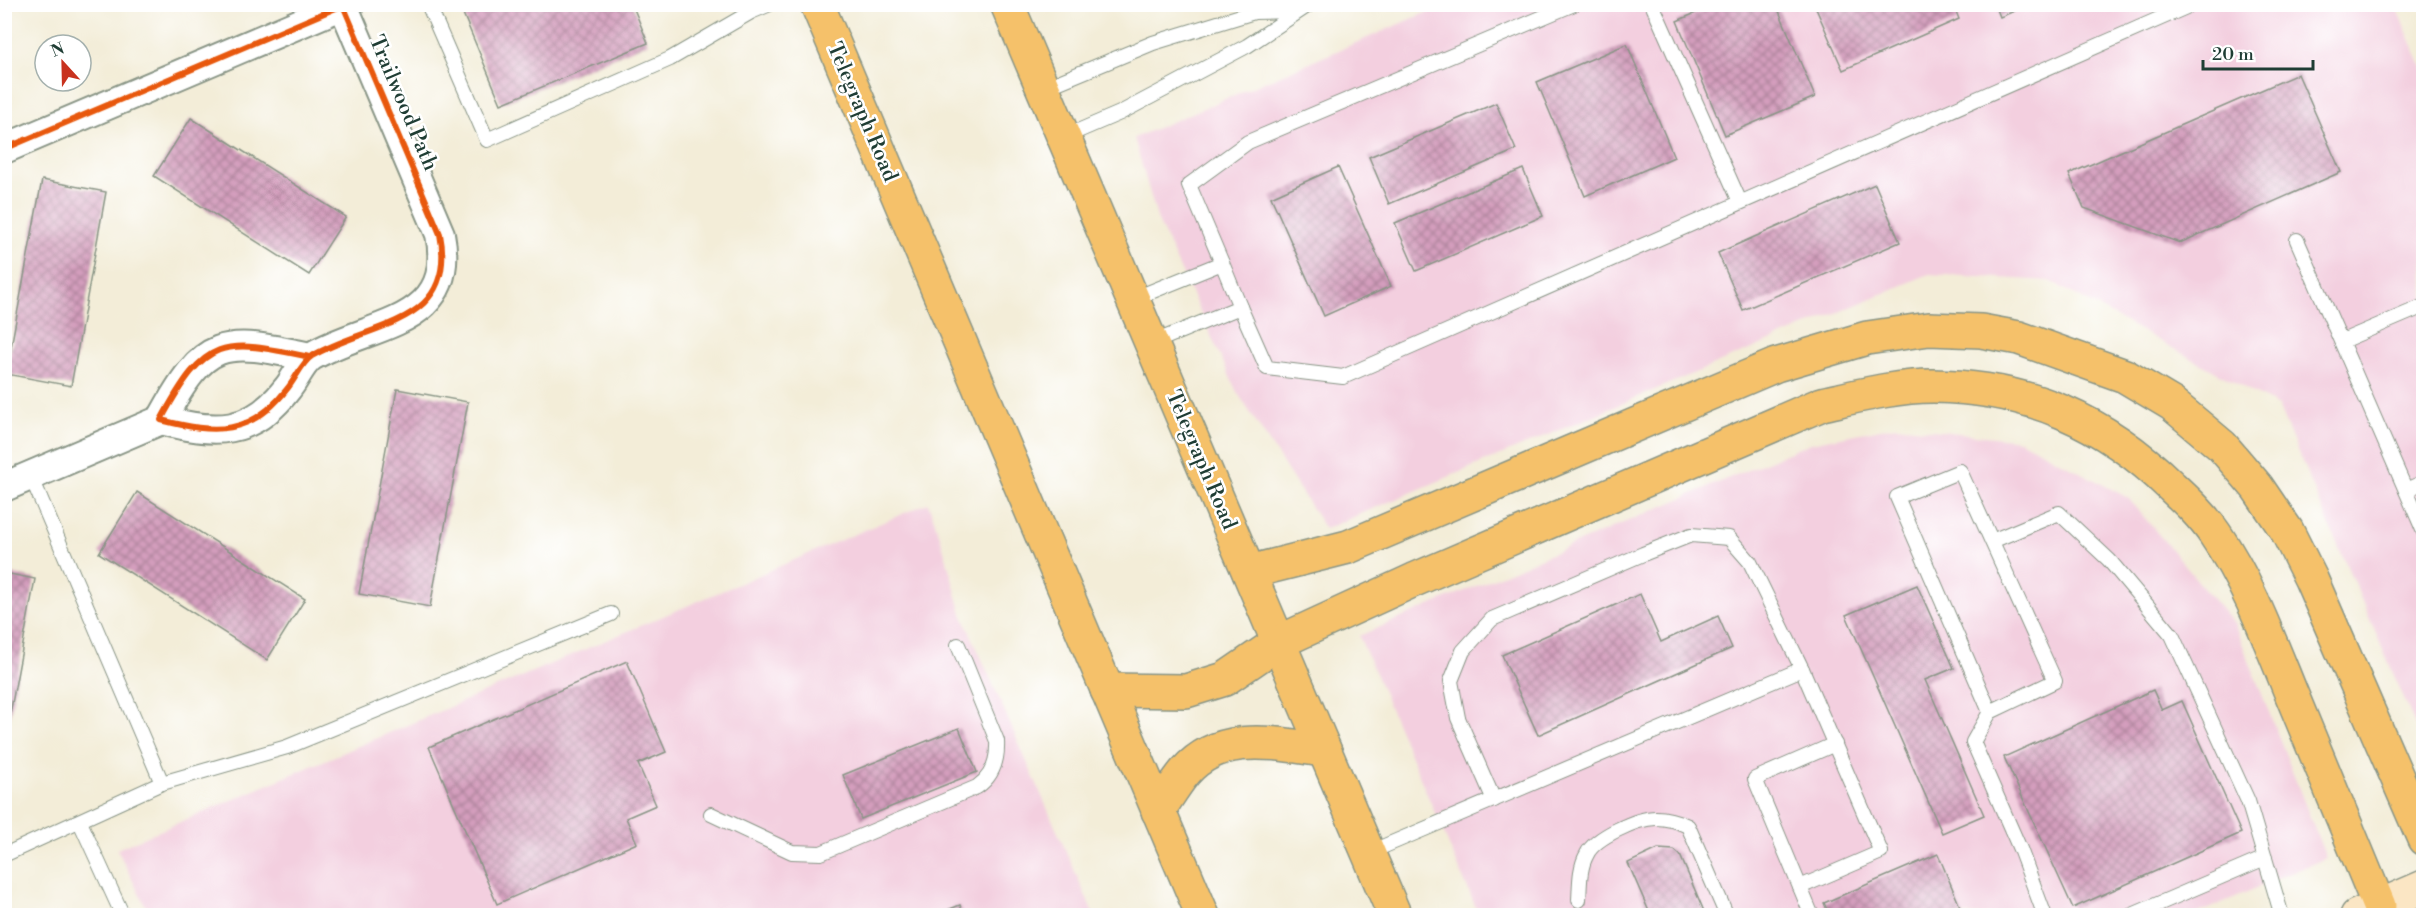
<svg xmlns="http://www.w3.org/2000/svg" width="2428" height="920" font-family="'Libre Bodoni',serif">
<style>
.built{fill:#f3cfdf}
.building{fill:url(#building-cross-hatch)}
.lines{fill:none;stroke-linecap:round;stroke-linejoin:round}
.service-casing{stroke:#899586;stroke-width:16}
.minor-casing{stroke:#899586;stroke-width:32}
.secondary-casing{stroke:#899586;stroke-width:36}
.trunk-casing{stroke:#899586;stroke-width:36}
.service{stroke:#fff;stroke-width:14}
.minor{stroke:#fff;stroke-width:28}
.secondary{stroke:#fbe6c4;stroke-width:33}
.trunk{stroke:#f5c16b;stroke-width:33}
.cycleway-casing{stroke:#fff;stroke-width:10}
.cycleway{stroke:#e8590c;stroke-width:6}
.labels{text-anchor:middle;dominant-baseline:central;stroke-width:5;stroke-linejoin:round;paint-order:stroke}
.street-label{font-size:21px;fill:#1f3d34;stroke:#fff}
</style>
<defs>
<pattern id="building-cross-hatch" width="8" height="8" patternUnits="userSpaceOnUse" patternTransform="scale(1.5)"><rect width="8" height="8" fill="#d49ebd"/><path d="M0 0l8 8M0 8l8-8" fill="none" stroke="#ab829a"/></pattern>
</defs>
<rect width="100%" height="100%" fill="#fff"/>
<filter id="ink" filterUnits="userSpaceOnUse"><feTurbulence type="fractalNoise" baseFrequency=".0167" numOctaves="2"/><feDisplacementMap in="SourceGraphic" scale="12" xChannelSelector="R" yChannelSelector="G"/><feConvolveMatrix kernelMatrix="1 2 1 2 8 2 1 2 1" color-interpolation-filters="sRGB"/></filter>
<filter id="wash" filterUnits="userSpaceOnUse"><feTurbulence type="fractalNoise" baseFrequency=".008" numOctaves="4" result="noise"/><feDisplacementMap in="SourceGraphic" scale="24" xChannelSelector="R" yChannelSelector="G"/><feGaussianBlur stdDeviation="1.35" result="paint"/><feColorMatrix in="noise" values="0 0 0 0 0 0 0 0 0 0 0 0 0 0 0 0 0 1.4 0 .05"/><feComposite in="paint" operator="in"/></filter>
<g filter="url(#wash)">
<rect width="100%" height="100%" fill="#f3edd8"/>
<g class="built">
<path d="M 1444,5 L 2395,5 L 2424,71 L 2423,743 L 2278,406 L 2050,281 L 1929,274 L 1325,529 L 1237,392 L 1158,221 L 1134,138 Z"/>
<path d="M 1896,426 L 2020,440 L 2128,498 L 2235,625 L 2326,858 L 2194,915 L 1479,915 L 1359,636 L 1811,443 Z"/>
<path d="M 928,503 L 940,536 L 962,614 L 1094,915 L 150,915 L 117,849 Z"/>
</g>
<g id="blocks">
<g class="building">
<path d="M 459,4 L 632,4 L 648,43 L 501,104 Z"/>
<path d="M 1717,4 L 1776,4 L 1815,97 L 1725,135 L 1677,21 Z"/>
<path d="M 1814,4 L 1953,4 L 1959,19 L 1843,70 Z"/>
<path d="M 1995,4 L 2029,4 L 2029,5 L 2000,17 Z"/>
<path d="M 1627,44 L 1674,157 L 1585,196 L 1537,82 Z"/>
<path d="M 2298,74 L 2341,172 L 2180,243 L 2084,208 L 2069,174 Z"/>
<path d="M 1496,103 L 1516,150 L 1389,204 L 1369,157 Z"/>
<path d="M 191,118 L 346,217 L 309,275 L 154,176 Z"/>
<path d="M 1338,167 L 1391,286 L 1324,316 L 1271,197 Z"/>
<path d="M 1523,169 L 1543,216 L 1416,271 L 1395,223 Z"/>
<path d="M 42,180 L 106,192 L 71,386 L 6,374 Z"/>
<path d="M 1875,184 L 1900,242 L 1743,310 L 1718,253 Z"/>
<path d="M 397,389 L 468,402 L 430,607 L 359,594 Z"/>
<path d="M 137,492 L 305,599 L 267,660 L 99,553 Z"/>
<path d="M 5,573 L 35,579 L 6,736 L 5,736 Z"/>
<path d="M 1917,585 L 1954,668 L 1925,680 L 1984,815 L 1942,833 L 1846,615 Z"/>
<path d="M 1640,594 L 1661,642 L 1718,616 L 1732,648 L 1538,735 L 1502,655 Z"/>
<path d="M 627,661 L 666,752 L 638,764 L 656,805 L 626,818 L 637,843 L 497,904 L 429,747 Z"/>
<path d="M 2153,690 L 2162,710 L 2182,701 L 2241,833 L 2073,908 L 2004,757 Z"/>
<path d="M 959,728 L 977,772 L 861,819 L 843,775 Z"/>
<path d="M 1658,849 L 1674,850 L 1680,855 L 1706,916 L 1651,916 L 1628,863 Z"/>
<path d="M 1938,854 L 1964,916 L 1830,916 L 1824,903 Z"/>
<path d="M 960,905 L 964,915 L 935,915 Z"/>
</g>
</g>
</g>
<g filter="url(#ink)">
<use href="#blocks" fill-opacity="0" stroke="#899586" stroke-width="1.5"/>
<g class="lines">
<g class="service-casing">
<g id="service">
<path d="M 428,4 L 487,140 L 670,59 L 751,12 L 770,4"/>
<path d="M 1652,4 L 1740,202"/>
<path d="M 1042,89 L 1153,43 L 1254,12 L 1296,11"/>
<path d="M 1064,137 L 1120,113 L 1247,46 L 1310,4"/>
<path d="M 2297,240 L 2424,532"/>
<path d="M 1222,263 L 1240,307"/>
<path d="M 1133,299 L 1222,263 L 1189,185 L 1248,142 L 1574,4"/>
<path d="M 2342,341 L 2424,306"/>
<path d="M 1152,343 L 1240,307 L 1267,368 L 1343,377 L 2193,4"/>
<path d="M 31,476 L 162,783"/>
<path d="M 2406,490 L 2424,482"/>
<path d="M 1992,541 L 2059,513 L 2109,560 L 2172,635 L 2248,801 L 2282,916"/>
<path d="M 1990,712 L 1897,497 L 1960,471 L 2055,681 L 1990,712 L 1973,742 L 2020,849 L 2045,916"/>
<path d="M 1494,800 L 1458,718 L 1451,681 L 1463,651 L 1492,619 L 1643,554 L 1691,535 L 1729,538 L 1750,562 L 1802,669 L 1881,852 L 1800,887"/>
<path d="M 711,814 L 792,852 L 821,853 L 977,787 C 993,776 998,760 997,741 L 958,645"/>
<path d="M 80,822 L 123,916"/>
<path d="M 1368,853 L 1802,669"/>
<path d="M 4,855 L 162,783 L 287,747 L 611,614"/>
<path d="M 1579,900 C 1580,885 1579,868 1587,854 C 1595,837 1638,818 1656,818 C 1668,818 1677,821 1688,826 L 1727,916"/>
<path d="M 1812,916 L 1755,779 L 1835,744"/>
<path d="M 2130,916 L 2265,858"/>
</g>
</g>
<g class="minor-casing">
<g id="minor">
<path d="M 4,149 L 343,5 L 440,234 C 458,326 370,322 312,356 C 302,362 295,380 287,389 C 251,436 215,434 161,420 C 206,337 221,338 310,357"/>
<path d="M 4,487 L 161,420"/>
</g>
</g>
<g class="secondary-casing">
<path id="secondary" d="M 2357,916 L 2424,887"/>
</g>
<g class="trunk-casing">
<g id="trunk">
<path d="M 817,4 L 1203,916"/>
<path d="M 1007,4 L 1395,916"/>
<path d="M 1249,572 L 1348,547 L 1776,365 L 1867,338 L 1929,329 L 1981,331 L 2019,338 L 2125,376 L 2172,404 L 2222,446 L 2257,487 L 2287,531 L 2311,579 L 2424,839"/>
<path d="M 1107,690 L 1186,691 L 1225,679 L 1279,642 L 1414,580 L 1822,404 C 1858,396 1896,386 1933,386 C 2028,387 2105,421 2172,487 C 2187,501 2203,516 2215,534 C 2248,582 2269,639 2291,693 C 2320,764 2349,835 2379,906"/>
<path d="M 1158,811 C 1167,798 1175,784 1185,772 C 1221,730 1276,744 1324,750"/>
</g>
</g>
<use href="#service" class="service"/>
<use href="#minor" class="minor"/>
<use href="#secondary" class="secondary"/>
<use href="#trunk" class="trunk"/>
<g class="cycleway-casing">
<path id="cycleway" d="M 4,149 L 343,5 L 440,234 C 458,326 370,322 312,356 C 302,362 295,380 287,389 C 251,436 215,434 161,420 C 206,337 221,338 310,357"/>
</g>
<use href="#cycleway" class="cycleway"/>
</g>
</g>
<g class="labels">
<g class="street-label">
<text transform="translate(403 103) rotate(67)">Trailwood Path</text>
<text transform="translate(862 112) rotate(67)">Telegraph Road</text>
<text transform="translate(1201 460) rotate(67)">Telegraph Road</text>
</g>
</g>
<rect width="2428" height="920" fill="none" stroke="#fff" stroke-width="24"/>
<g transform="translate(63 63) rotate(338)"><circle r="28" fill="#ffffff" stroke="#a5b1ae" stroke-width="1.5"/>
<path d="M0-4.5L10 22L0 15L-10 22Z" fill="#c8321e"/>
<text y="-9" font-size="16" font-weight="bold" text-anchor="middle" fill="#1f3d34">N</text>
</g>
<path d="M2203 60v9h110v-9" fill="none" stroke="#1f3d34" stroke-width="3"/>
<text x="2212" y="60" font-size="18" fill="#1f3d34" stroke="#ffffff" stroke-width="4.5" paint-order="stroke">20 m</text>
</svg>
